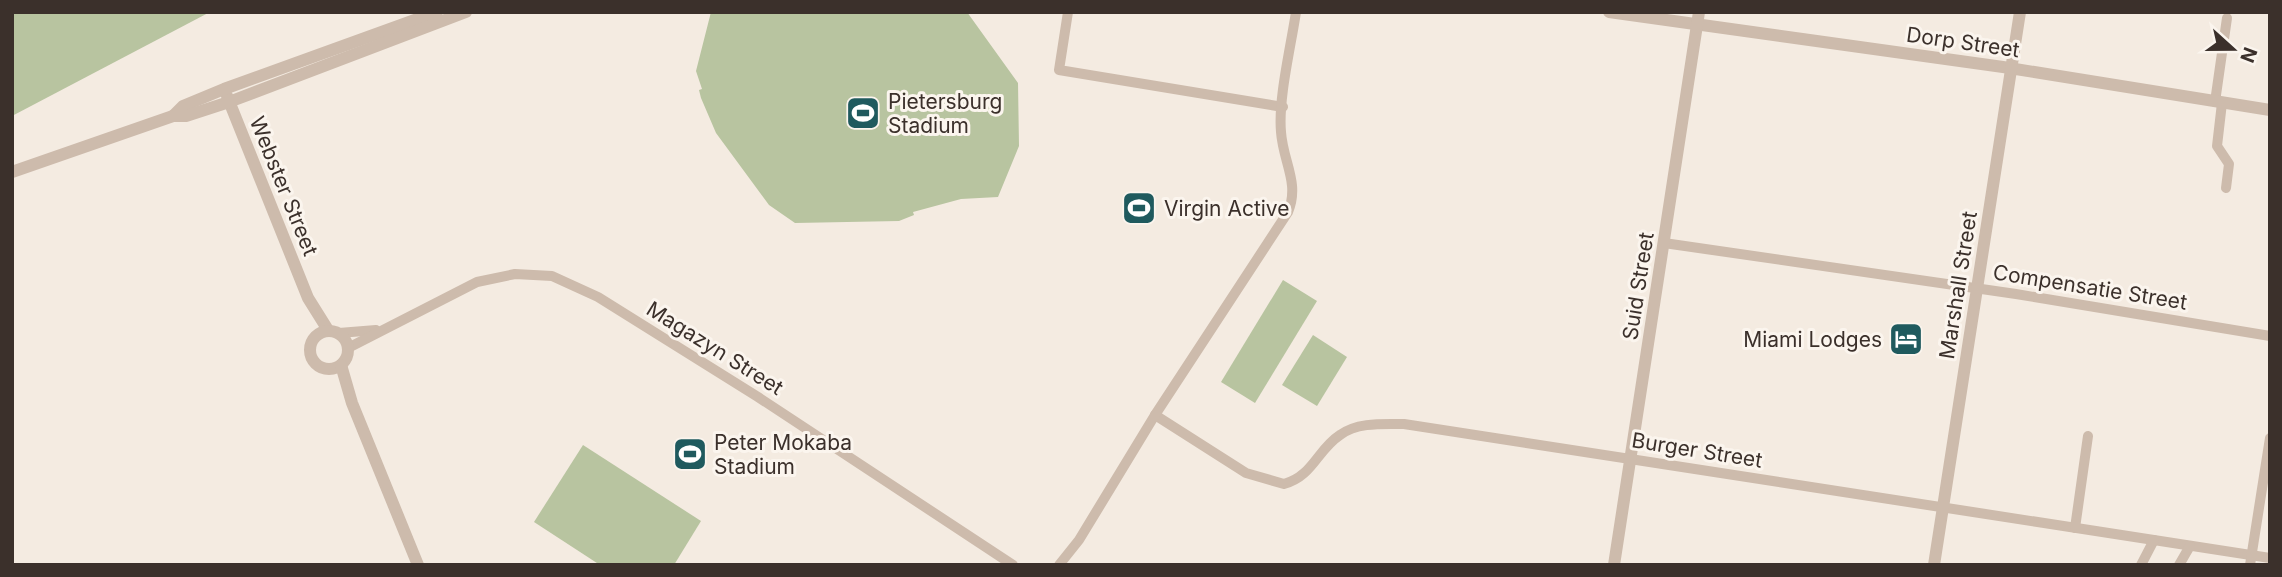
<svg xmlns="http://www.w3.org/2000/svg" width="2282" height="577" font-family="Inter,sans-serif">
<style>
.green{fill:#b8c4a0}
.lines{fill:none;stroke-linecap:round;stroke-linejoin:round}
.minor{stroke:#cdbbac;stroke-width:10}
.tertiary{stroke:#cdbbac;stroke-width:12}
.labels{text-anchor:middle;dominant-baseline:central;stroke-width:6;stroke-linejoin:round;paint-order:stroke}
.street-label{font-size:21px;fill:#3b302b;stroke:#fbf5ee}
.poi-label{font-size:21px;fill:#3b302b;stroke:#fbf5ee;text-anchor:start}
</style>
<rect width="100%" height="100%" fill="#f4ebe1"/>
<g class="green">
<path d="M 12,12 L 210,12 L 12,116 Z"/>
<path d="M 711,12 L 967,12 L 1018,83 L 1019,146 L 998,197 L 961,199 L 913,212 L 914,215 L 899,221 L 795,223 L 769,205 L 716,133 L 701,98 L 699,90 L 702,89 L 696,71 Z"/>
<path d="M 1283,280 L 1317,301 L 1255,403 L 1221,382 Z"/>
<path d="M 1313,335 L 1347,357 L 1317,406 L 1282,385 Z"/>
<path d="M 583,445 L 701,521 L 674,565 L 600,565 L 534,522 Z"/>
</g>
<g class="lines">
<g class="minor">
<path d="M 1068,12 L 1059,70 L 1283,107"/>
<path d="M 2215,102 L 2227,18"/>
<path d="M 2222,103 L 2217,146 L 2229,164 L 2226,188"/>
<path d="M 1664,243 L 2016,294 L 2270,336"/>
<path d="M 339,333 L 376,330"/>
<path d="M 348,348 L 477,282 L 515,274 L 552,276 L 598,297 L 758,397 L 1013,565"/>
<path d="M 1155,415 L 1246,473 L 1284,484 C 1313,476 1317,450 1340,435 C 1357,422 1383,424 1404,424 L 2270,558"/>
<path d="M 2075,528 L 2088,436"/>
<path d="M 1059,565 L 1079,540 L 1155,415 L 1288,212 C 1300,183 1283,162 1281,132 C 1278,99 1291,46 1296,12"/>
<path d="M 2141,565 L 2154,540"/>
<path d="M 2179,565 L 2190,546"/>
<path d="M 2250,565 L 2270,438"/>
</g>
<g class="tertiary">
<path d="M 1609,12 L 2003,67 L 2270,110"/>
<path d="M 227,96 L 308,298 L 328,330"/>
<path d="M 173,116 L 183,106 L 224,89 L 437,12"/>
<path d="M 12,172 L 173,116 L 186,116 L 229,102 L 466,12"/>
<circle cx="329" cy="350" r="19"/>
<path d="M 341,365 L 352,403 L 418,565"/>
<path d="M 1614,565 L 1699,12"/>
<path d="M 1934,565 L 2020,12"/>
</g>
</g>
<defs>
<g id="stadium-square" transform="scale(1.75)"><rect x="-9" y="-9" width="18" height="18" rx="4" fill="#1f5a5e" stroke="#fbf5ee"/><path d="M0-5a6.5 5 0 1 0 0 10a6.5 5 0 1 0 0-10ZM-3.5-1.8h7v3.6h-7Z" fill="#fff"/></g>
<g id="hotel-square" transform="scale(1.75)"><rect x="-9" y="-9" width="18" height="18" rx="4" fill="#1f5a5e" stroke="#fbf5ee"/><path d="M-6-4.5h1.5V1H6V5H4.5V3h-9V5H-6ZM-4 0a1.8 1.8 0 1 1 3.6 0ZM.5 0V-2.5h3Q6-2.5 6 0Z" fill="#fff"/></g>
</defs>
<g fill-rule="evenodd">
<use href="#stadium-square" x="863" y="113"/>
<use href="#stadium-square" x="1139" y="208"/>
<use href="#hotel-square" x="1906" y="339"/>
<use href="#stadium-square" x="690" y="454"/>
</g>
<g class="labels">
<g class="street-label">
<text transform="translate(1963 42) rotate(8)">Dorp Street</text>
<text transform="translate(284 186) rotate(68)">Webster Street</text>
<text transform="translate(1958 285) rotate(-81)">Marshall Street</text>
<text transform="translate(1638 286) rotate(-81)">Suid Street</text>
<text transform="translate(2090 287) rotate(9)">Compensatie Street</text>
<text transform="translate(715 348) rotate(32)">Magazyn Street</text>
<text transform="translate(1697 450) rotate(9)">Burger Street</text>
</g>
<g class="poi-label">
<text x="888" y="101">Pietersburg<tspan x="888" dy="24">Stadium</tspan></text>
<text x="1164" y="208">Virgin Active</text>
<text x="1882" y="339" text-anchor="end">Miami Lodges</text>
<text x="714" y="442">Peter Mokaba<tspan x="714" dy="24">Stadium</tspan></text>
</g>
</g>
<rect width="2282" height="577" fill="none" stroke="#3b302b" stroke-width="28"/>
<g transform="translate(2233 49) rotate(111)" stroke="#fbf5ee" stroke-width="5" paint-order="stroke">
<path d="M0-5L12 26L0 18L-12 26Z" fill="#3b302b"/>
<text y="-10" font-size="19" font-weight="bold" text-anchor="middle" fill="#3b302b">N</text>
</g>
</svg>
